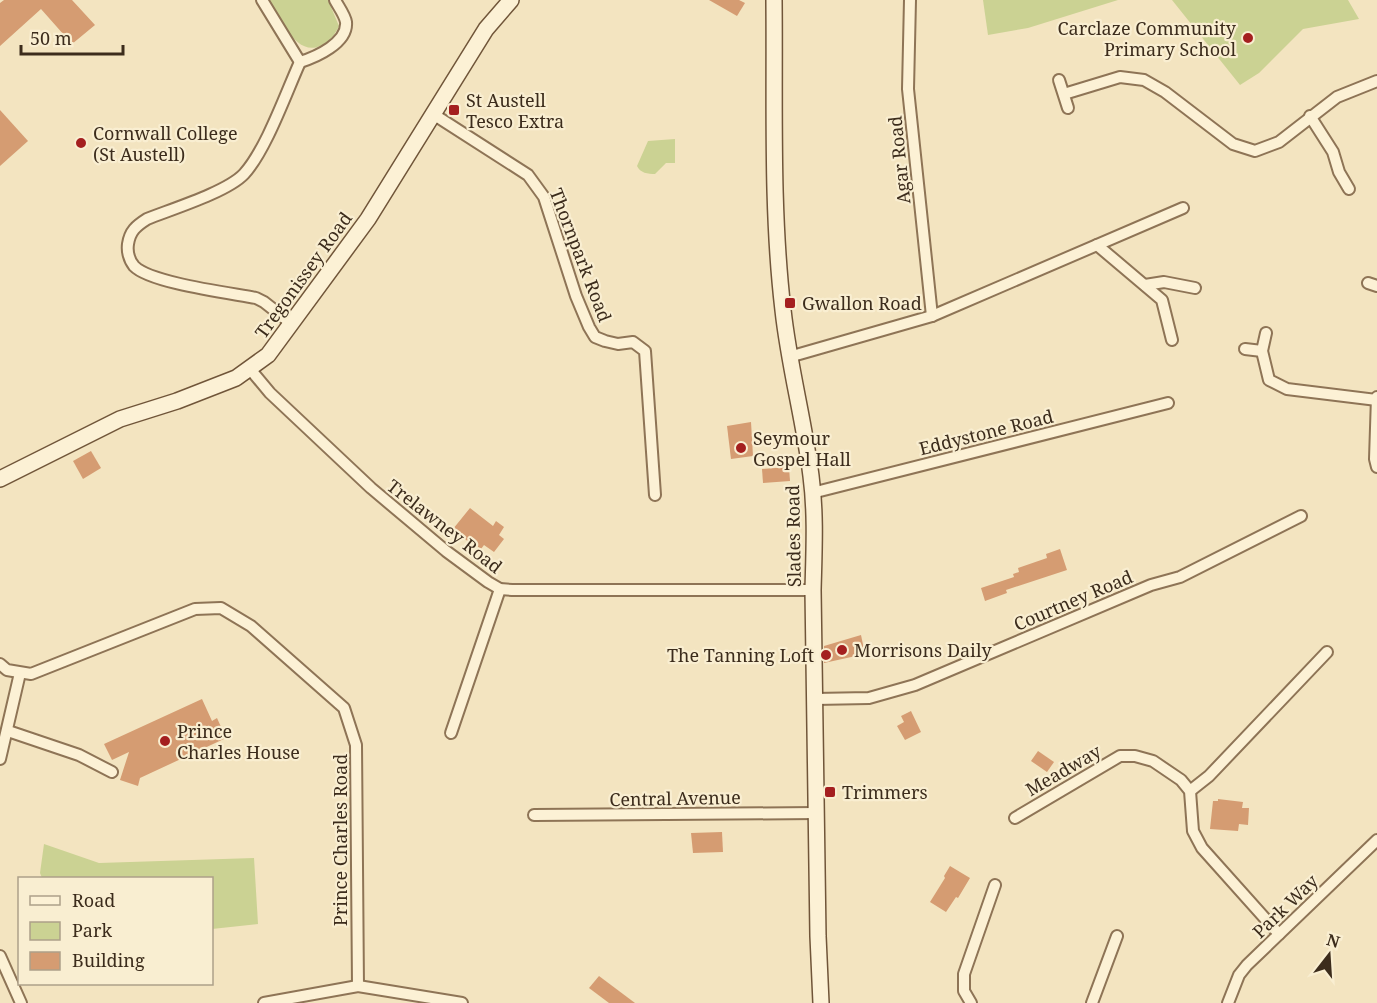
<svg xmlns="http://www.w3.org/2000/svg" width="1377" height="1003" font-family="'Noto Serif',serif">
<style>
.green{fill:#cbd293}
.building{fill:#d59c72}
.lines{fill:none;stroke-linecap:round;stroke-linejoin:round}
.street-casing{stroke:#8e7456;stroke-width:14}
.secondary-casing{stroke:#705539;stroke-width:18}
.street{stroke:#fcf1d5;stroke-width:10}
.secondary{stroke:#fcf1d5;stroke-width:15}
.poi-dot{fill:#a41f1f;stroke:#f9eed1;stroke-width:2}
.labels{text-anchor:middle;dominant-baseline:central;stroke-width:4.5;stroke-linejoin:round;paint-order:stroke}
.poi-label{font-size:18px;fill:#3c2c1c;stroke:#f9eed1;text-anchor:start}
.street-label{font-size:18px;fill:#3c2c1c;stroke:#f9eed1}
</style>
<rect width="100%" height="100%" fill="#f3e4c0"/>
<g class="green">
<path d="M 268,0 L 328,0 L 339,26 C 335,35 329,42 320,46 C 296,57 278,16 268,0 Z"/>
<path d="M 983,0 L 1118,0 L 1028,28 L 988,35 Z"/>
<path d="M 1172,0 L 1348,0 L 1359,19 L 1303,29 L 1259,73 L 1240,85 Z"/>
<path d="M 675,139 L 675,163 L 666,163 L 655,174 C 648,174 640,173 637,166 L 648,141 Z"/>
<path d="M 44,844 L 99,863 L 254,858 L 258,924 L 212,929 L 212,878 L 42,878 L 40,873 Z"/>
</g>
<g class="building">
<path d="M 4,0 L 72,0 L 95,25 L 72,44 L 41,9 L 0,46 L 0,3 Z"/>
<path d="M 709,0 L 739,0 L 745,3 L 737,16 Z"/>
<path d="M 0,110 L 28,141 L 0,166 Z"/>
<path d="M 751,422 L 753,456 L 731,459 L 727,426 Z"/>
<path d="M 91,451 L 101,468 L 83,479 L 73,461 Z"/>
<path d="M 789,467 L 790,481 L 763,483 L 762,469 Z"/>
<path d="M 470,508 L 493,526 L 496,521 L 504,527 L 499,535 L 504,539 L 494,552 L 484,545 L 481,549 L 472,543 L 471,544 L 453,529 Z"/>
<path d="M 1060,549 L 1067,570 L 1006,590 L 1007,593 L 985,601 L 981,588 L 1014,577 L 1013,574 L 1019,572 L 1018,568 L 1047,558 L 1046,554 Z"/>
<path d="M 861,635 L 865,654 L 824,663 L 824,646 Z"/>
<path d="M 202,699 L 212,721 L 217,718 L 226,738 L 140,778 L 138,786 L 120,780 L 129,752 L 112,760 L 104,744 Z"/>
<path d="M 911,711 L 921,732 L 905,740 L 897,726 L 904,722 L 901,716 Z"/>
<path d="M 1038,751 L 1054,762 L 1047,772 L 1031,761 Z"/>
<path d="M 1218,799 L 1243,802 L 1242,808 L 1249,808 L 1248,825 L 1239,824 L 1238,831 L 1210,829 L 1213,801 L 1218,801 Z"/>
<path d="M 722,832 L 723,852 L 693,853 L 691,833 Z"/>
<path d="M 950,866 L 970,878 L 958,898 L 956,897 L 946,912 L 930,902 L 945,878 L 944,876 Z"/>
<path d="M 599,976 L 635,1003 L 609,1003 L 589,988 Z"/>
</g>
<g class="lines">
<g class="street-casing">
<g id="street">
<path d="M 262,0 L 300,62"/>
<path d="M 910,0 L 908,89 L 932,316"/>
<path d="M 300,62 C 316,57 348,43 346,22 C 345,15 338,6 335,0"/>
<path d="M 1059,80 L 1068,108"/>
<path d="M 1064,94 L 1120,77 L 1144,80 L 1165,92 L 1233,144 L 1255,151 L 1279,142 L 1337,97 L 1377,81"/>
<path d="M 433,114 L 528,175 L 544,197 L 576,296 L 589,327 L 595,337 L 605,341 L 618,344 L 633,342 L 645,351 L 655,495"/>
<path d="M 1310,116 L 1333,152 L 1339,172 L 1349,189"/>
<path d="M 1097,245 L 1162,300 L 1172,340"/>
<path d="M 1368,283 L 1377,286"/>
<path d="M 1145,285 L 1164,282 L 1195,288"/>
<path d="M 292,324 L 264,302 L 256,298 C 230,293 150,283 134,266 C 129,260 127,251 128,244 C 130,231 136,226 147,219 C 172,209 227,192 244,174 C 266,150 286,93 300,62"/>
<path d="M 1266,333 L 1262,351 L 1269,380 L 1287,389 L 1377,400"/>
<path d="M 1245,349 L 1262,351"/>
<path d="M 789,357 L 932,316 L 1183,208"/>
<path d="M 250,369 L 270,393 L 371,488 L 446,551 L 488,582 L 500,589 L 512,590 L 813,590"/>
<path d="M 1377,397 L 1375,459 L 1377,467"/>
<path d="M 812,493 L 1168,403"/>
<path d="M 0,664 L 7,670 L 31,674 L 195,609 L 221,608 L 251,626 L 344,708 L 356,745 L 358,986"/>
<path d="M 815,699 L 869,698 L 915,685 L 1151,585 L 1180,577 L 1301,516"/>
<path d="M 8,731 L 79,755 L 112,772"/>
<path d="M 451,733 L 500,589"/>
<path d="M 0,759 L 20,673"/>
<path d="M 1190,791 L 1209,776 L 1327,652"/>
<path d="M 534,815 L 817,813"/>
<path d="M 1015,818 L 1120,756 L 1135,756 L 1153,761 L 1181,780 L 1190,791 L 1193,831 L 1202,848 L 1279,934"/>
<path d="M 0,956 L 21,1003"/>
<path d="M 264,1003 L 358,986 L 462,1003"/>
<path d="M 971,1003 L 964,991 L 964,974 L 995,885"/>
<path d="M 1092,1003 L 1117,936"/>
<path d="M 1228,1003 L 1239,975 L 1247,965 L 1377,840"/>
</g>
</g>
<g class="secondary-casing">
<g id="secondary">
<path d="M 774,0 C 775,103 771,208 783,310 C 789,366 804,420 811,476 C 816,514 814,552 813,590 L 818,936 L 821,1003"/>
<path d="M 0,479 L 120,419 L 177,401 L 236,378 L 268,355 L 368,219 L 486,29 L 511,0"/>
</g>
</g>
<use href="#street" class="street"/>
<use href="#secondary" class="secondary"/>
</g>
<g class="poi-dot">
<circle cx="1248" cy="38" r="6"/>
<rect x="448" y="104" width="12" height="12" rx="3"/>
<circle cx="81" cy="143" r="6"/>
<rect x="784" y="297" width="12" height="12" rx="3"/>
<circle cx="741" cy="448" r="6"/>
<circle cx="842" cy="650" r="6"/>
<circle cx="826" cy="655" r="6"/>
<circle cx="165" cy="741" r="6"/>
<rect x="824" y="786" width="12" height="12" rx="3"/>
</g>
<g class="labels">
<g class="poi-label">
<text x="1236" y="28" text-anchor="end">Carclaze Community<tspan x="1236" dy="21">Primary School</tspan></text>
<text x="466" y="100">St Austell<tspan x="466" dy="21">Tesco Extra</tspan></text>
<text x="93" y="133">Cornwall College<tspan x="93" dy="21">(St Austell)</tspan></text>
<text x="802" y="303">Gwallon Road</text>
<text x="753" y="438">Seymour<tspan x="753" dy="21">Gospel Hall</tspan></text>
<text x="854" y="650">Morrisons Daily</text>
<text x="814" y="655" text-anchor="end">The Tanning Loft</text>
<text x="177" y="731">Prince<tspan x="177" dy="21">Charles House</tspan></text>
<text x="842" y="792">Trimmers</text>
</g>
<g class="street-label">
<text transform="translate(899 160) rotate(-96)">Agar Road</text>
<text transform="translate(581 255) rotate(69)">Thornpark Road</text>
<text transform="translate(303 275) rotate(-54)">Tregonissey Road</text>
<text transform="translate(986 432) rotate(-14)">Eddystone Road</text>
<text transform="translate(445 526) rotate(38)">Trelawney Road</text>
<text transform="translate(793 536) rotate(-91)">Slades Road</text>
<text transform="translate(1073 600) rotate(-23)">Courtney Road</text>
<text transform="translate(1063 770) rotate(-30)">Meadway</text>
<text transform="translate(675 798) rotate(-1)">Central Avenue</text>
<text transform="translate(340 840) rotate(-90)">Prince Charles Road</text>
<text transform="translate(1285 906) rotate(-44)">Park Way</text>
</g>
</g>
<rect x="18" y="877" width="195" height="108" fill="#f9eed1" stroke="#ada089" stroke-width="1.5"/>
<rect x="30" y="896" width="30" height="9" fill="#fcf1d5" stroke="#ada089" stroke-width="1.5"/>
<text x="72" y="907" font-size="18" fill="#3c2c1c">Road</text>
<rect x="30" y="922" width="30" height="18" fill="#cbd293" stroke="#ada089" stroke-width="1.5"/>
<text x="72" y="937" font-size="18" fill="#3c2c1c">Park</text>
<rect x="30" y="952" width="30" height="18" fill="#d59c72" stroke="#ada089" stroke-width="1.5"/>
<text x="72" y="967" font-size="18" fill="#3c2c1c">Building</text>
<g transform="translate(1329 955) rotate(17)" stroke="#f9eed1" stroke-width="4.5" paint-order="stroke">
<path d="M0-4.5L10 22L0 15L-10 22Z" fill="#3c2c1c"/>
<text y="-9" font-size="16" font-weight="bold" text-anchor="middle" fill="#3c2c1c">N</text>
</g>
<path d="M21 45v9h102v-9" fill="none" stroke="#3c2c1c" stroke-width="3"/>
<text x="30" y="45" font-size="18" fill="#3c2c1c" stroke="#f9eed1" stroke-width="4.5" paint-order="stroke">50 m</text>
</svg>
